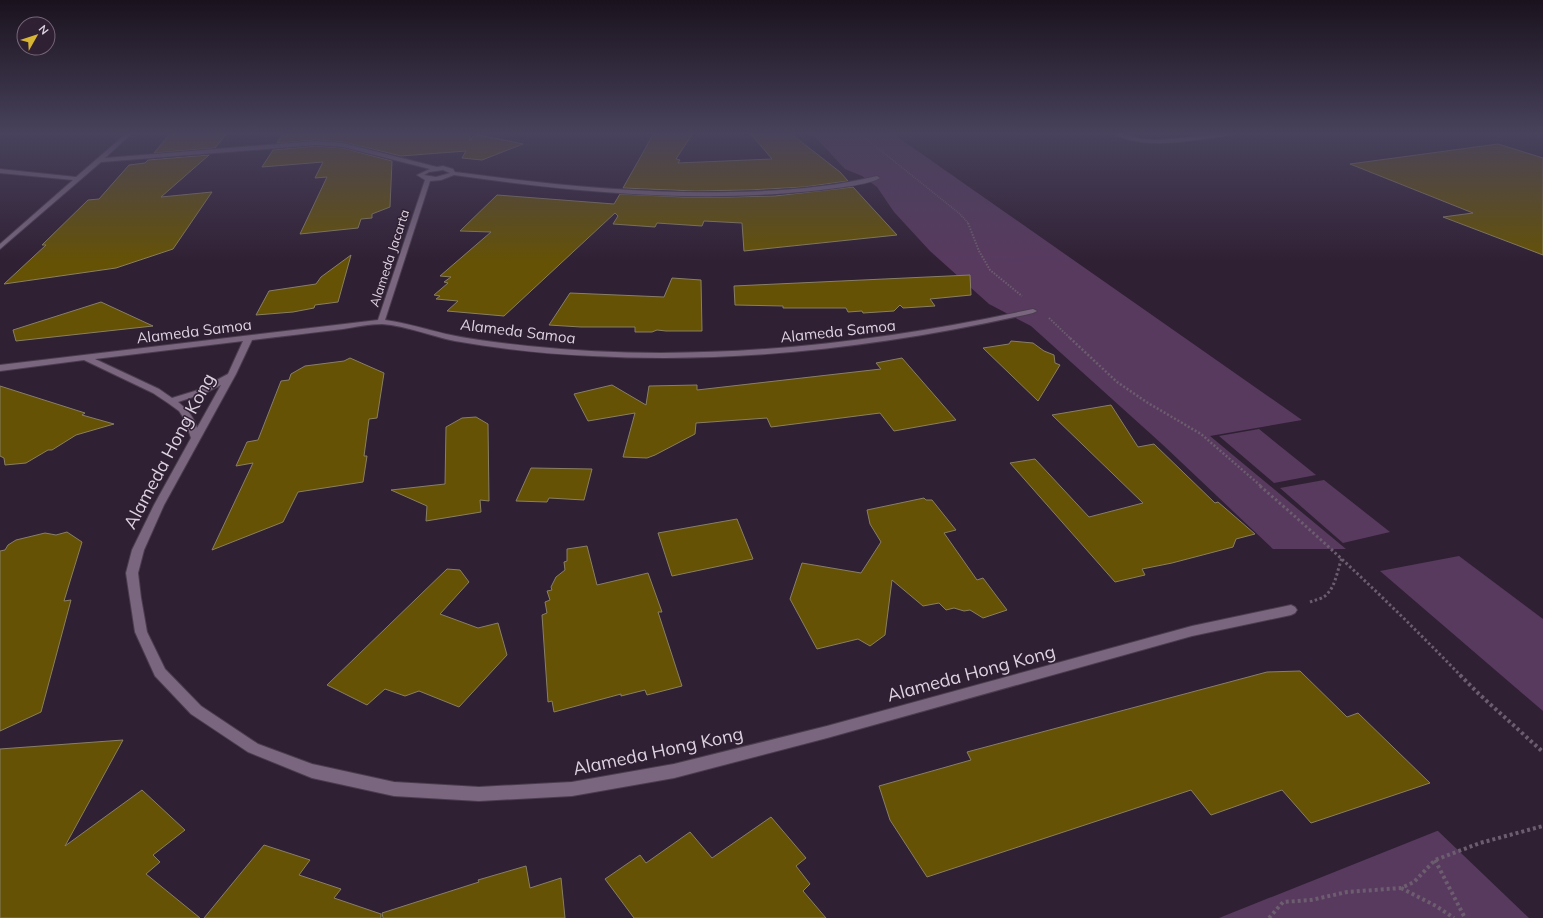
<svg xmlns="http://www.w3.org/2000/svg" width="1543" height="918" font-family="Mulish,sans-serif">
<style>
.green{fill:#583a5f}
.building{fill:#655205;stroke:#887f63}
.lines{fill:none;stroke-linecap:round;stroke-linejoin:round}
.service-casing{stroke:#4b3d4f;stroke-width:2}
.minor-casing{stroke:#4b3d4f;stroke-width:2}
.path-far4{stroke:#6c5d6f;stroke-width:1.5;stroke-dasharray:1 1;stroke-linecap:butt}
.path-far3{stroke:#6c5d6f;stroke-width:2;stroke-dasharray:1.5 1.5;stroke-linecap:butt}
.path-far2{stroke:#6c5d6f;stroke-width:2.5;stroke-dasharray:2 2;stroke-linecap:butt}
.path-far1{stroke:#6c5d6f;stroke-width:3;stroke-dasharray:2.5 2.5;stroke-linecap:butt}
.path{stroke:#6c5d6f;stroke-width:4;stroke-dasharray:3 3;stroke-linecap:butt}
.service{fill:#7a677f;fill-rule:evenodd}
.minor{fill:#7a677f;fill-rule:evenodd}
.labels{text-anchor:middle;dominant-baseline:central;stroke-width:3;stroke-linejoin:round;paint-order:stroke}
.far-street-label{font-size:13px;fill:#ddd2df;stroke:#302034}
.street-label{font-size:15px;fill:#ddd2df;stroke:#302034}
.near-street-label{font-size:18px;fill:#ddd2df;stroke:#302034}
</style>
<rect width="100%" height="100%" fill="#302034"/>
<g class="green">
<path d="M 808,133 L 892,133 L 1302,420 L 1210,436 L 1346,549 L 1273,549 L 1162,444 L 1031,326 L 989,304 L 930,251 L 894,212 L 877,187 L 862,176 L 845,169 L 818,140 Z"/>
<path d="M 1259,429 L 1316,475 L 1274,483 L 1219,436 Z"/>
<path d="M 1324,480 L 1390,532 L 1343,543 L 1280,488 Z"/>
<path d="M 1459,556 L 1543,619 L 1543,711 L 1380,571 Z"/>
<path d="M 1438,831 L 1529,918 L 1219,918 L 1437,831 Z"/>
</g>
<g class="building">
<path d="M 171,133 L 227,133 L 215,148 L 154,153 Z"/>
<path d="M 284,133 L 470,133 L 470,141 L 474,134 L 523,144 L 482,160 L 462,158 L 466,151 L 401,156 L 343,142 L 316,140 L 277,143 Z"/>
<path d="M 654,133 L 693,133 L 676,159 L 680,160 L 678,163 L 772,159 L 750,133 L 790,133 L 840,172 L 848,181 L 804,187 L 748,190 L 695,191 L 623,188 Z"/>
<path d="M 1498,144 L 1543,158 L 1543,255 L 1443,217 L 1473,213 L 1350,164 Z"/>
<path d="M 316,146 L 343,148 L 392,161 L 390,207 L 372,214 L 372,218 L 361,219 L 358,228 L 300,234 L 327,177 L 315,178 L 323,162 L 262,167 L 273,150 Z"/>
<path d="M 209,155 L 161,197 L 212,192 L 173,249 L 116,268 L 4,284 L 46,245 L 42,245 L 88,200 L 99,199 L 129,165 L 145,163 L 148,160 Z"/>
<path d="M 853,187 L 897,235 L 744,251 L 742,223 L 704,221 L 702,226 L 657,223 L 655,227 L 613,224 L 618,216 L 615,213 L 504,316 L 447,311 L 458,301 L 436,299 L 440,296 L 434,295 L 448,283 L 444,282 L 451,277 L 440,276 L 491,232 L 460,231 L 497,195 L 614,204 L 620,194 L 683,197 L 729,197 L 775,196 Z"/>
<path d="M 351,255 L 338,302 L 315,305 L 314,308 L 293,312 L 256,315 L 269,291 L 316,284 L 321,277 Z"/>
<path d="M 970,275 L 971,295 L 930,299 L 935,306 L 903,308 L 900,305 L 894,311 L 863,313 L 862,311 L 848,312 L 846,308 L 783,308 L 783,306 L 735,305 L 734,286 Z"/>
<path d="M 672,278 L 701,280 L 702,331 L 666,331 L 657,330 L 652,332 L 635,332 L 635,327 L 581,327 L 549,325 L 570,293 L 664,297 Z"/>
<path d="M 101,302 L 153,326 L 16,341 L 13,330 Z"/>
<path d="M 1011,341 L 1033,343 L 1044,351 L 1054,355 L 1055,363 L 1060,365 L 1038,401 L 983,348 L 1009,344 Z"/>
<path d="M 350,358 L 384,373 L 377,418 L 369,419 L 364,456 L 367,456 L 363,482 L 298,492 L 283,522 L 212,550 L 253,463 L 236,466 L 247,442 L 258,440 L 281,381 L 289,380 L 291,374 L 305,366 L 344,361 Z"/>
<path d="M 902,358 L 956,420 L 894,431 L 880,413 L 771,427 L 767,418 L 696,423 L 695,434 L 655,455 L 647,458 L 623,457 L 635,413 L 588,421 L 574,394 L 612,385 L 646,405 L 649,386 L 697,385 L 697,390 L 881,369 L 876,363 Z"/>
<path d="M 0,386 L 85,413 L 82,415 L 114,424 L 76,435 L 52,450 L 48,450 L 26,463 L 5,465 L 4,458 L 0,456 Z"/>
<path d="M 1111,405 L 1138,447 L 1154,444 L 1215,503 L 1218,502 L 1255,534 L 1236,539 L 1233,547 L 1172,563 L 1142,569 L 1145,575 L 1115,582 L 1010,463 L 1035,459 L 1089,517 L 1143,503 L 1052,415 Z"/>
<path d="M 476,417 L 488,424 L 489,501 L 480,500 L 481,512 L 426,521 L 427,506 L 391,490 L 445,484 L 446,427 L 462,418 Z"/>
<path d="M 531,468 L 592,469 L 584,500 L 549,498 L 547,502 L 516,501 Z"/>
<path d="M 924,498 L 926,500 L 932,500 L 956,530 L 944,533 L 977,580 L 983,578 L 1007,610 L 983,618 L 970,610 L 964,611 L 954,608 L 946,610 L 939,603 L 923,606 L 892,580 L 885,635 L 870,646 L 858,639 L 817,649 L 790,599 L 802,563 L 861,573 L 881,542 L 870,524 L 867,510 Z"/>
<path d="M 737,519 L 753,559 L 672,576 L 658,533 Z"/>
<path d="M 67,532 L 82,542 L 64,601 L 71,600 L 41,712 L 0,731 L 0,551 L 5,550 L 8,545 L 16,540 L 45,533 L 56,535 Z"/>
<path d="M 587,546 L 597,585 L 648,573 L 662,612 L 658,612 L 682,686 L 647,695 L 645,690 L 621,696 L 621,694 L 554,712 L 552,701 L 548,702 L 542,615 L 547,613 L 545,602 L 550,600 L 547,591 L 552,590 L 551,587 L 556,577 L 565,570 L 564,562 L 567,561 L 567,549 Z"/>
<path d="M 447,569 L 460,570 L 469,582 L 440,614 L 478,628 L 498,623 L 507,655 L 459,707 L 419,691 L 405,696 L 385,689 L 367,705 L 327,685 Z"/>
<path d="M 1300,671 L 1347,717 L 1358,713 L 1430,783 L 1311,823 L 1282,790 L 1211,815 L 1191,790 L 927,877 L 890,820 L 879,786 L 971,760 L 967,752 L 1267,672 Z"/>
<path d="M 123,740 L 65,846 L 142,790 L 185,830 L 153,855 L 160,862 L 146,874 L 200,918 L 0,918 L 0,749 Z"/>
<path d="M 771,817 L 806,858 L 796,866 L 810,884 L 803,891 L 826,918 L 634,918 L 605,879 L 640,855 L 646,863 L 690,832 L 712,858 Z"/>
<path d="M 264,845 L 310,860 L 299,875 L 341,889 L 334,898 L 381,914 L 381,918 L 204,918 Z"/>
<path d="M 526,866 L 530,888 L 561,878 L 565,918 L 383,918 L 382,913 L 479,882 L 478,880 Z"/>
</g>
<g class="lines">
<g class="service-casing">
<path id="service" d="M 1113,133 L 1120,133 L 1142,139 L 1157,140 L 1235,133 C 1229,137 1219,136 1211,138 C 1183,142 1138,149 1113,133 Z"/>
</g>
<g class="minor-casing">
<path id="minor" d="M 127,133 L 132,133 L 105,158 L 316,141 L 343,143 L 437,167 L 443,166 L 453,169 L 455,172 C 546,184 637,194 730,192 C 779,191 829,188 877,176 L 880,178 C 869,185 835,188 821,190 C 698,204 575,192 454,175 L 441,180 L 430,181 L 385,320 C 406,323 426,329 446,334 C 473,340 500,343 528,346 C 697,364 867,345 1033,309 L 1037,311 L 1033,313 C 888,346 742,364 593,356 C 547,354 501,349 455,341 C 431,336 407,326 382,324 C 369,324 355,327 343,329 C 312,333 282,336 252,340 L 236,374 L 164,505 L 144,550 L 138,573 L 141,598 L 147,632 L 165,669 L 201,706 L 258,744 L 312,764 L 394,782 L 479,787 L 572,782 L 674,764 L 827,726 L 1192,626 L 1291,605 L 1295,607 L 1297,610 L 1295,613 L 1291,615 L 1192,636 L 827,738 L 674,778 L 572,796 L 479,801 L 394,796 L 312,778 L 248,752 L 191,714 L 155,676 L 135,632 L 126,573 L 132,550 L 154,505 L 191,438 L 185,420 L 179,411 L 168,403 L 153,393 L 84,360 L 0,371 L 0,365 L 378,320 L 425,180 L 417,175 L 430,169 L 343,147 L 316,145 L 101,162 L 0,249 L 0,244 L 73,180 L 0,173 L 0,169 L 76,177 ZM 443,170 L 450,173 L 436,177 L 424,175 L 429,172 ZM 243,341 L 228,374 L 198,390 L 172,398 L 159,389 L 95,359 ZM 221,385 L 197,428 C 194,417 187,409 178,402 L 205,393 Z"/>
</g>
<path class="path-far4" d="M 859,133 L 960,214 L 969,224"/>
<g class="path-far3">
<path d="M 968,223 L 979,251 L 990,270 L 1022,296"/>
<path d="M 1049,318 L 1071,339"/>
</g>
<path class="path-far2" d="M 1070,338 L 1117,382 L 1148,403 L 1201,434 L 1262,487"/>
<g class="path-far1">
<path d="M 1260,486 C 1330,546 1397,610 1461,676"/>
<path d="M 1310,602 C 1315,600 1321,599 1325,596 C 1336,587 1337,570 1342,558"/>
</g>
<g class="path">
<path d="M 1460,675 L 1479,694 L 1543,752"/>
<path d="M 1435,860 L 1465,918"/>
<path d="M 1401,888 L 1436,906 L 1454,918"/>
<path d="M 1269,918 L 1283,902 L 1311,900 L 1347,892 L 1401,888 L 1414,882 L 1435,860 L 1480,843 L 1543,826"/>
</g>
<use href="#service" class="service"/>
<use href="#minor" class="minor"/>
</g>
<linearGradient id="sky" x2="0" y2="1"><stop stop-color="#1a121d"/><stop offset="0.51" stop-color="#48425c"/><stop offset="1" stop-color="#48425c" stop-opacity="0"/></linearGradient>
<rect width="1543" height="262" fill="url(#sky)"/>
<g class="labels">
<g class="far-street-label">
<text transform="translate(389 258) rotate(-72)">Alameda Jacarta</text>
</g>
<g class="street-label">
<text transform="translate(194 331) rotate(-7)">Alameda Samoa</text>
<text transform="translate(518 331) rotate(7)">Alameda Samoa</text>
<text transform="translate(838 331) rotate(-6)">Alameda Samoa</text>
</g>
<g class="near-street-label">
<text transform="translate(169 451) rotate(-62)">Alameda Hong Kong</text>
<text transform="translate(971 673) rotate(-15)">Alameda Hong Kong</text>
<text transform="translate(658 751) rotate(-12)">Alameda Hong Kong</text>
</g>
</g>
<g transform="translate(36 36) rotate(51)"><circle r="19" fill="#302034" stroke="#756778"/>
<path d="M0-3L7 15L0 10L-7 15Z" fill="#d7b434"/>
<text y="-6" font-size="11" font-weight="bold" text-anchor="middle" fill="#ddd2df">N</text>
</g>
</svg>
